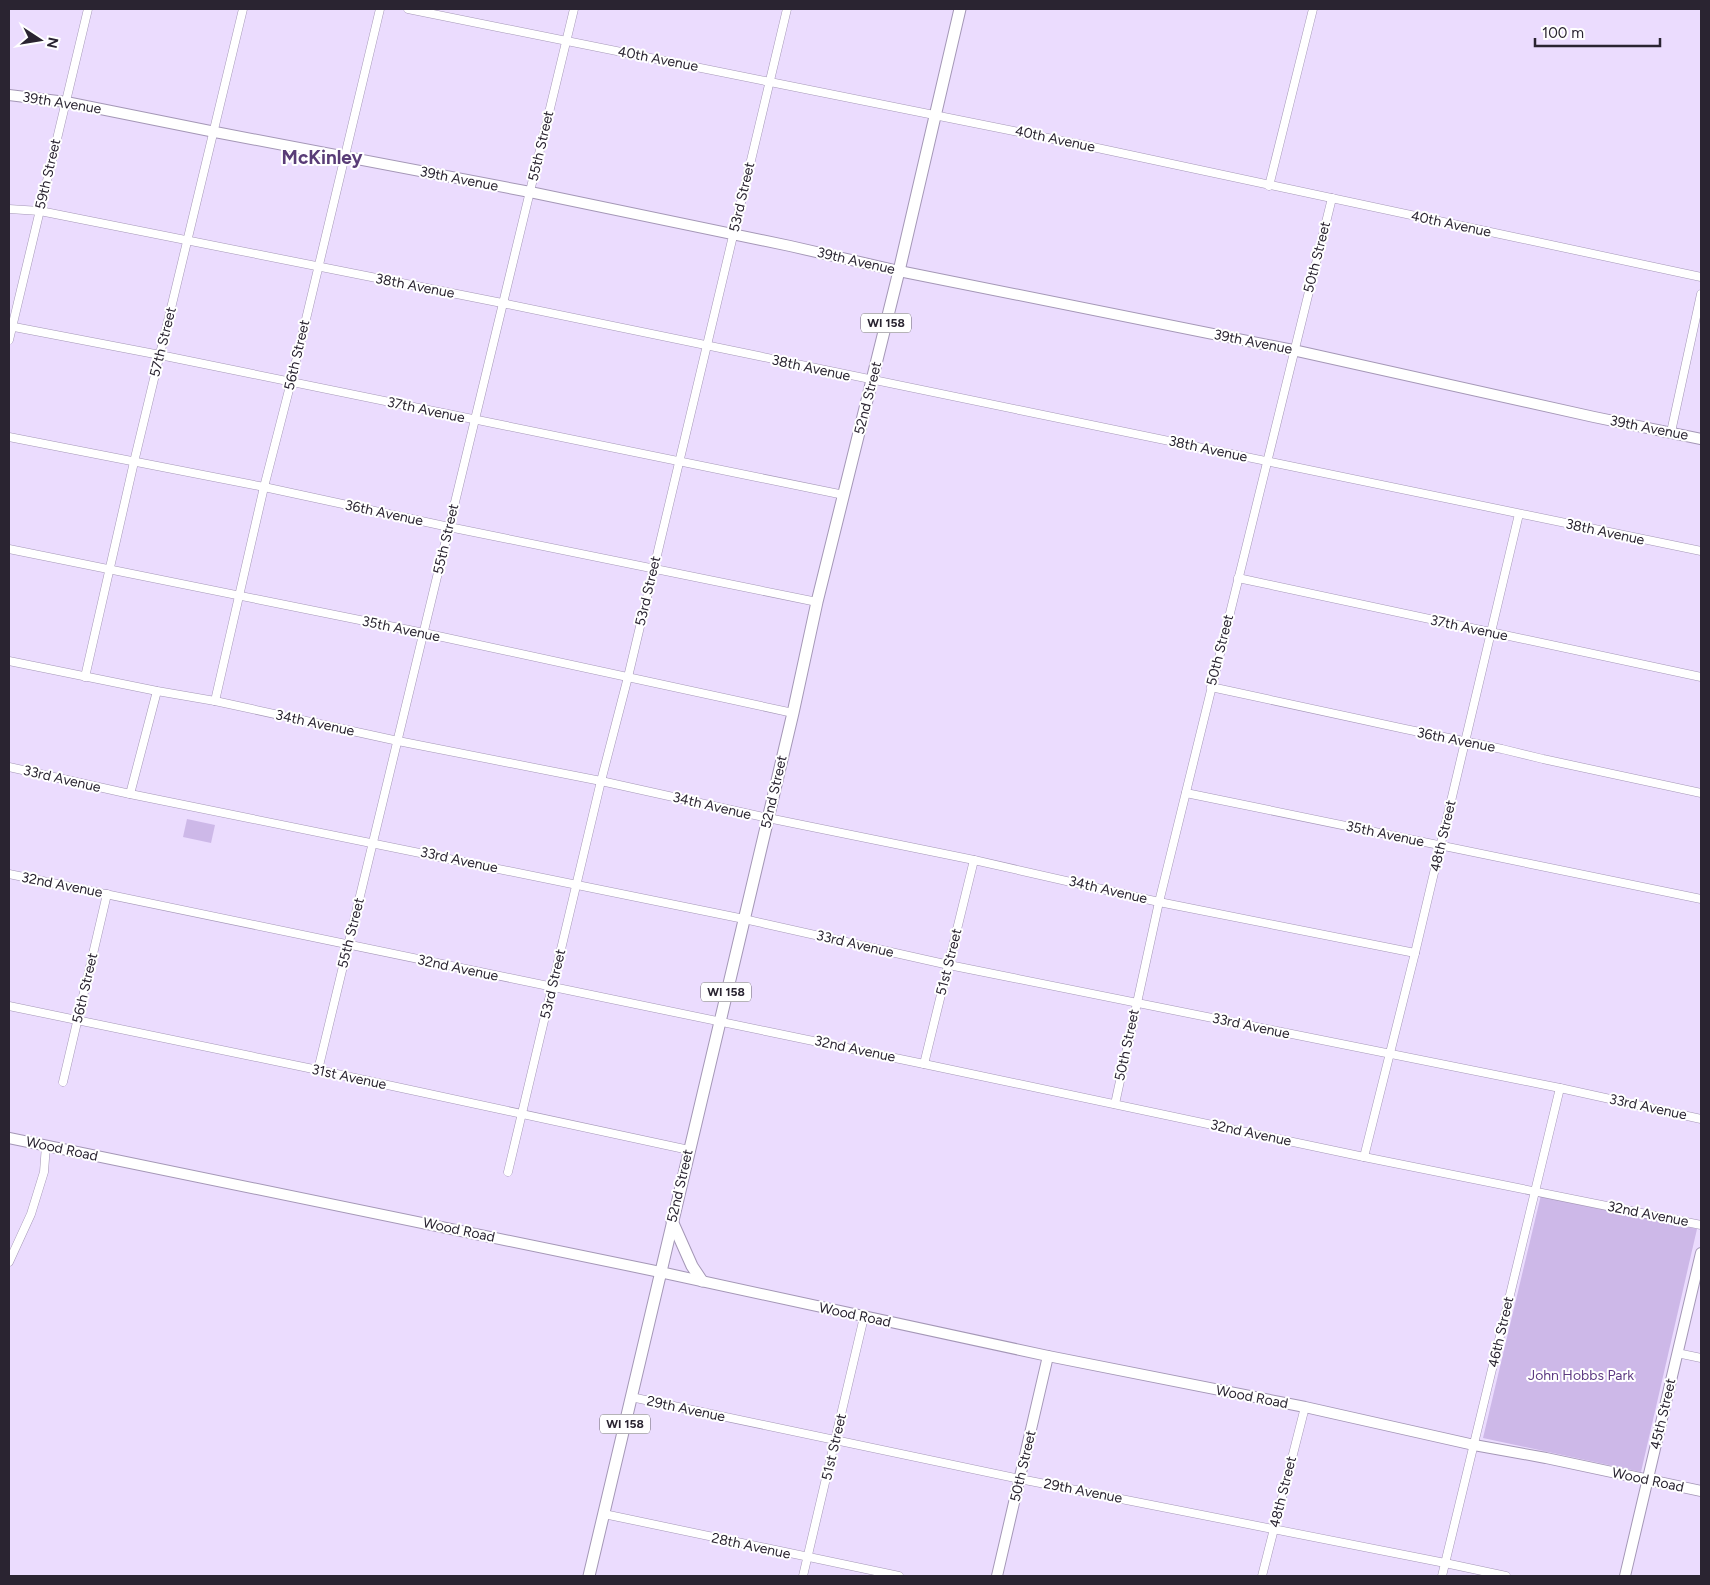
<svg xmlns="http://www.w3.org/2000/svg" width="1710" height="1585" font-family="Figtree,sans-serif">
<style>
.green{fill:#cdb8e8}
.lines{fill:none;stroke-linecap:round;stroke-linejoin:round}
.street-casing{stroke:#a497b6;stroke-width:9}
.secondary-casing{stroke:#a497b6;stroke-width:12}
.primary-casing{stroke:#a497b6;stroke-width:13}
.street{stroke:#fff;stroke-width:8}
.secondary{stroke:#fff;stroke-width:10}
.primary{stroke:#fff;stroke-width:11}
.labels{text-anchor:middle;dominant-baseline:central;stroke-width:4;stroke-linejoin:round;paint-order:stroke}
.shield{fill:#fff;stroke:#6a666f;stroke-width:1}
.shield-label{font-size:12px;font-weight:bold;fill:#2a2431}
.street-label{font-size:14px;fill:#2a2431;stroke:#fff}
.park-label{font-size:14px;fill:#5d3982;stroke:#fff}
.district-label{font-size:19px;font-weight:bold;fill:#593c77;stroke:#fff}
</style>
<rect width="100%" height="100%" fill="#ebdcfe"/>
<g class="green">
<path d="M 187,819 L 215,825 L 211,843 L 183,837 Z"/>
<path d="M 1541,1195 L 1697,1229 L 1641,1472 L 1483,1438 Z"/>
</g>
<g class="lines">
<g class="street-casing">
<g id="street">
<path d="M 408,9 L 1088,146 L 1701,277"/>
<path d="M 1269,186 L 1313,9"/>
<path d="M 9,209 L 40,211 L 502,303 L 1701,551"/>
<path d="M 9,326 L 160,355 L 844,495"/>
<path d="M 9,340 L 88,9"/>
<path d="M 1671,432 L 1701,294"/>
<path d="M 9,437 L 264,487 L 449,527 L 817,602"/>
<path d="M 9,549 L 424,633 L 793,713"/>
<path d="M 1238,578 L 1701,677"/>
<path d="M 9,661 L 157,691 L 215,701 L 398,741 L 601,781 L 768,818 L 974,860 L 1159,902 L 1415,953"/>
<path d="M 85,677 L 134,462 L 243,9"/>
<path d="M 1211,687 L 1405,729 L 1502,749 L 1543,759 L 1701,793"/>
<path d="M 215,701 L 264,487 L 291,382 L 380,9"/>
<path d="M 9,767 L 130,794 L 744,919 L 949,965 L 1560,1088 L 1701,1119"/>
<path d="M 1186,793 L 1701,899"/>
<path d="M 130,794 L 157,691"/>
<path d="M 9,874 L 924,1064 L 1364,1157 L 1701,1225"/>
<path d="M 9,1006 L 318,1070 L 689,1150"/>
<path d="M 924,1064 L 974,860"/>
<path d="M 318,1070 L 574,9"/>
<path d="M 63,1082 L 107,894"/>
<path d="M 1115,1104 L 1159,902 L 1332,198"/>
<path d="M 1364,1157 L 1415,953 L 1519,514"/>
<path d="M 508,1172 L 601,781 L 628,677 L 787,9"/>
<path d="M 9,1262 L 31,1214 L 44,1172 L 46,1145"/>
<path d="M 1677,1353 L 1701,1358"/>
<path d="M 631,1397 L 1020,1479 L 1445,1563 L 1506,1576"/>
<path d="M 604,1514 L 899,1576"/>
<path d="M 803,1576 L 864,1317"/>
<path d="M 1262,1576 L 1305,1407"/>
<path d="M 1442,1576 L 1560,1088"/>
</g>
</g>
<g class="secondary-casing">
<g id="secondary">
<path d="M 9,95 L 66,102 L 215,132 L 530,192 L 790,246 L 899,271 L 1293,350 L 1594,417 L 1701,439"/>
<path d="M 9,1138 L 660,1272 L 1048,1356 L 1305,1407 L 1474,1445 L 1546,1458 L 1701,1491"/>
<path d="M 997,1576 L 1048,1356"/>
<path d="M 1625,1576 L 1701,1253"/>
</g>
</g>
<g class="primary-casing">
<g id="primary">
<path d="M 672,1221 L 692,1266 L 702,1281"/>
<path d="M 589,1576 L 793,713 L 817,602 L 899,271 L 960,9"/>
</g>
</g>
<use href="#street" class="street"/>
<use href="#secondary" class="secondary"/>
<use href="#primary" class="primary"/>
</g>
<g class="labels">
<g class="shield">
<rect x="861" y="313.5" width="50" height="19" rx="4"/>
<rect x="701" y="982.5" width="50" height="19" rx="4"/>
<rect x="600" y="1414.5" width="50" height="19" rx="4"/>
</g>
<g class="shield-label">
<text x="886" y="323">WI 158</text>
<text x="726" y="992">WI 158</text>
<text x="625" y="1424">WI 158</text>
</g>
<g class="street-label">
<text transform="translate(658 59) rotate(11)">40th Avenue</text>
<text transform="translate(62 103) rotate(9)">39th Avenue</text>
<text transform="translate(1055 139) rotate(12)">40th Avenue</text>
<text transform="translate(541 146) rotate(-77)">55th Street</text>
<text transform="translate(48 174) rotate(-77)">59th Street</text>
<text transform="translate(459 179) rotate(11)">39th Avenue</text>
<text transform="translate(742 197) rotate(-77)">53rd Street</text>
<text transform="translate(1451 224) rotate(12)">40th Avenue</text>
<text transform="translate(1317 257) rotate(-76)">50th Street</text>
<text transform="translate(856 261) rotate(13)">39th Avenue</text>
<text transform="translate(415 286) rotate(11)">38th Avenue</text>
<text transform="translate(163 342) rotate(-76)">57th Street</text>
<text transform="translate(1253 342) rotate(11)">39th Avenue</text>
<text transform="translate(297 355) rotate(-77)">56th Street</text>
<text transform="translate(811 368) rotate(12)">38th Avenue</text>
<text transform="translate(868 398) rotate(-76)">52nd Street</text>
<text transform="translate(426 410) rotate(12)">37th Avenue</text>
<text transform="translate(1649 428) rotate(11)">39th Avenue</text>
<text transform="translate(1208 449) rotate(12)">38th Avenue</text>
<text transform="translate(384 513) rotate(12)">36th Avenue</text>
<text transform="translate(1605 532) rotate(12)">38th Avenue</text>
<text transform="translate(446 539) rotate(-77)">55th Street</text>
<text transform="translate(648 591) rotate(-77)">53rd Street</text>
<text transform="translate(1469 628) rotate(12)">37th Avenue</text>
<text transform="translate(401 629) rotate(12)">35th Avenue</text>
<text transform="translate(1220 650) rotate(-76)">50th Street</text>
<text transform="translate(315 723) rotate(12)">34th Avenue</text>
<text transform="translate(1456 740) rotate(11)">36th Avenue</text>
<text transform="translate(62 779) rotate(13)">33rd Avenue</text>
<text transform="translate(774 792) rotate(-77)">52nd Street</text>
<text transform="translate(712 806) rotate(13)">34th Avenue</text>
<text transform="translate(1385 834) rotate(12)">35th Avenue</text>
<text transform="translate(1443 836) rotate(-77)">48th Street</text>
<text transform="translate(459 860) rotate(12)">33rd Avenue</text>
<text transform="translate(62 885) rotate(11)">32nd Avenue</text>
<text transform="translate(1108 890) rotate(13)">34th Avenue</text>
<text transform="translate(351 933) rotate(-76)">55th Street</text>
<text transform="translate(855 944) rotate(13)">33rd Avenue</text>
<text transform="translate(949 962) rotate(-76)">51st Street</text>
<text transform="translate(458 968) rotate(12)">32nd Avenue</text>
<text transform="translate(553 984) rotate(-77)">53rd Street</text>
<text transform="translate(85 988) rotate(-77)">56th Street</text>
<text transform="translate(1251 1026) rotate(12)">33rd Avenue</text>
<text transform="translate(1127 1045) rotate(-78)">50th Street</text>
<text transform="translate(855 1049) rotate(12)">32nd Avenue</text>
<text transform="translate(349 1077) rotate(12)">31st Avenue</text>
<text transform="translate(1648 1107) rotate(12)">33rd Avenue</text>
<text transform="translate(1251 1133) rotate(12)">32nd Avenue</text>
<text transform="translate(62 1149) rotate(12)">Wood Road</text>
<text transform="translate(680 1186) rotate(-77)">52nd Street</text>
<text transform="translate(1648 1214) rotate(11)">32nd Avenue</text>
<text transform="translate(459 1230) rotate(12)">Wood Road</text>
<text transform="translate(855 1315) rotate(12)">Wood Road</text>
<text transform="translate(1501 1332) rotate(-77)">46th Street</text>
<text transform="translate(1252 1397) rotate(11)">Wood Road</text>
<text transform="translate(686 1409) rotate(12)">29th Avenue</text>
<text transform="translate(1663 1414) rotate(-77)">45th Street</text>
<text transform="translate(834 1447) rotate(-77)">51st Street</text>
<text transform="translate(1023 1466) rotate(-77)">50th Street</text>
<text transform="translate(1648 1480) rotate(12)">Wood Road</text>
<text transform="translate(1083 1491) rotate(11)">29th Avenue</text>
<text transform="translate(1283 1492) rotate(-76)">48th Street</text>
<text transform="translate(751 1546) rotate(12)">28th Avenue</text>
</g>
<g class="park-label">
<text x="1581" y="1375">John Hobbs Park</text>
</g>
<g class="district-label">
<text x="322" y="157">McKinley</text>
</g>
</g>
<rect width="1710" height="1585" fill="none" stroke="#2a2431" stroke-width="20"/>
<g transform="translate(40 40) rotate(102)" stroke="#ffffff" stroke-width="4" paint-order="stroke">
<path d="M0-4L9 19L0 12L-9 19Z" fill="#2a2431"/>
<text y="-8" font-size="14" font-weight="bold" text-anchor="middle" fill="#2a2431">N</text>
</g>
<path d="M1535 38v8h125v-8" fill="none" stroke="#2a2431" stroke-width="2.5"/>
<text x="1542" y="38" font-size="15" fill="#2a2431" stroke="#ffffff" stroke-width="4" paint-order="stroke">100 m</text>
</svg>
